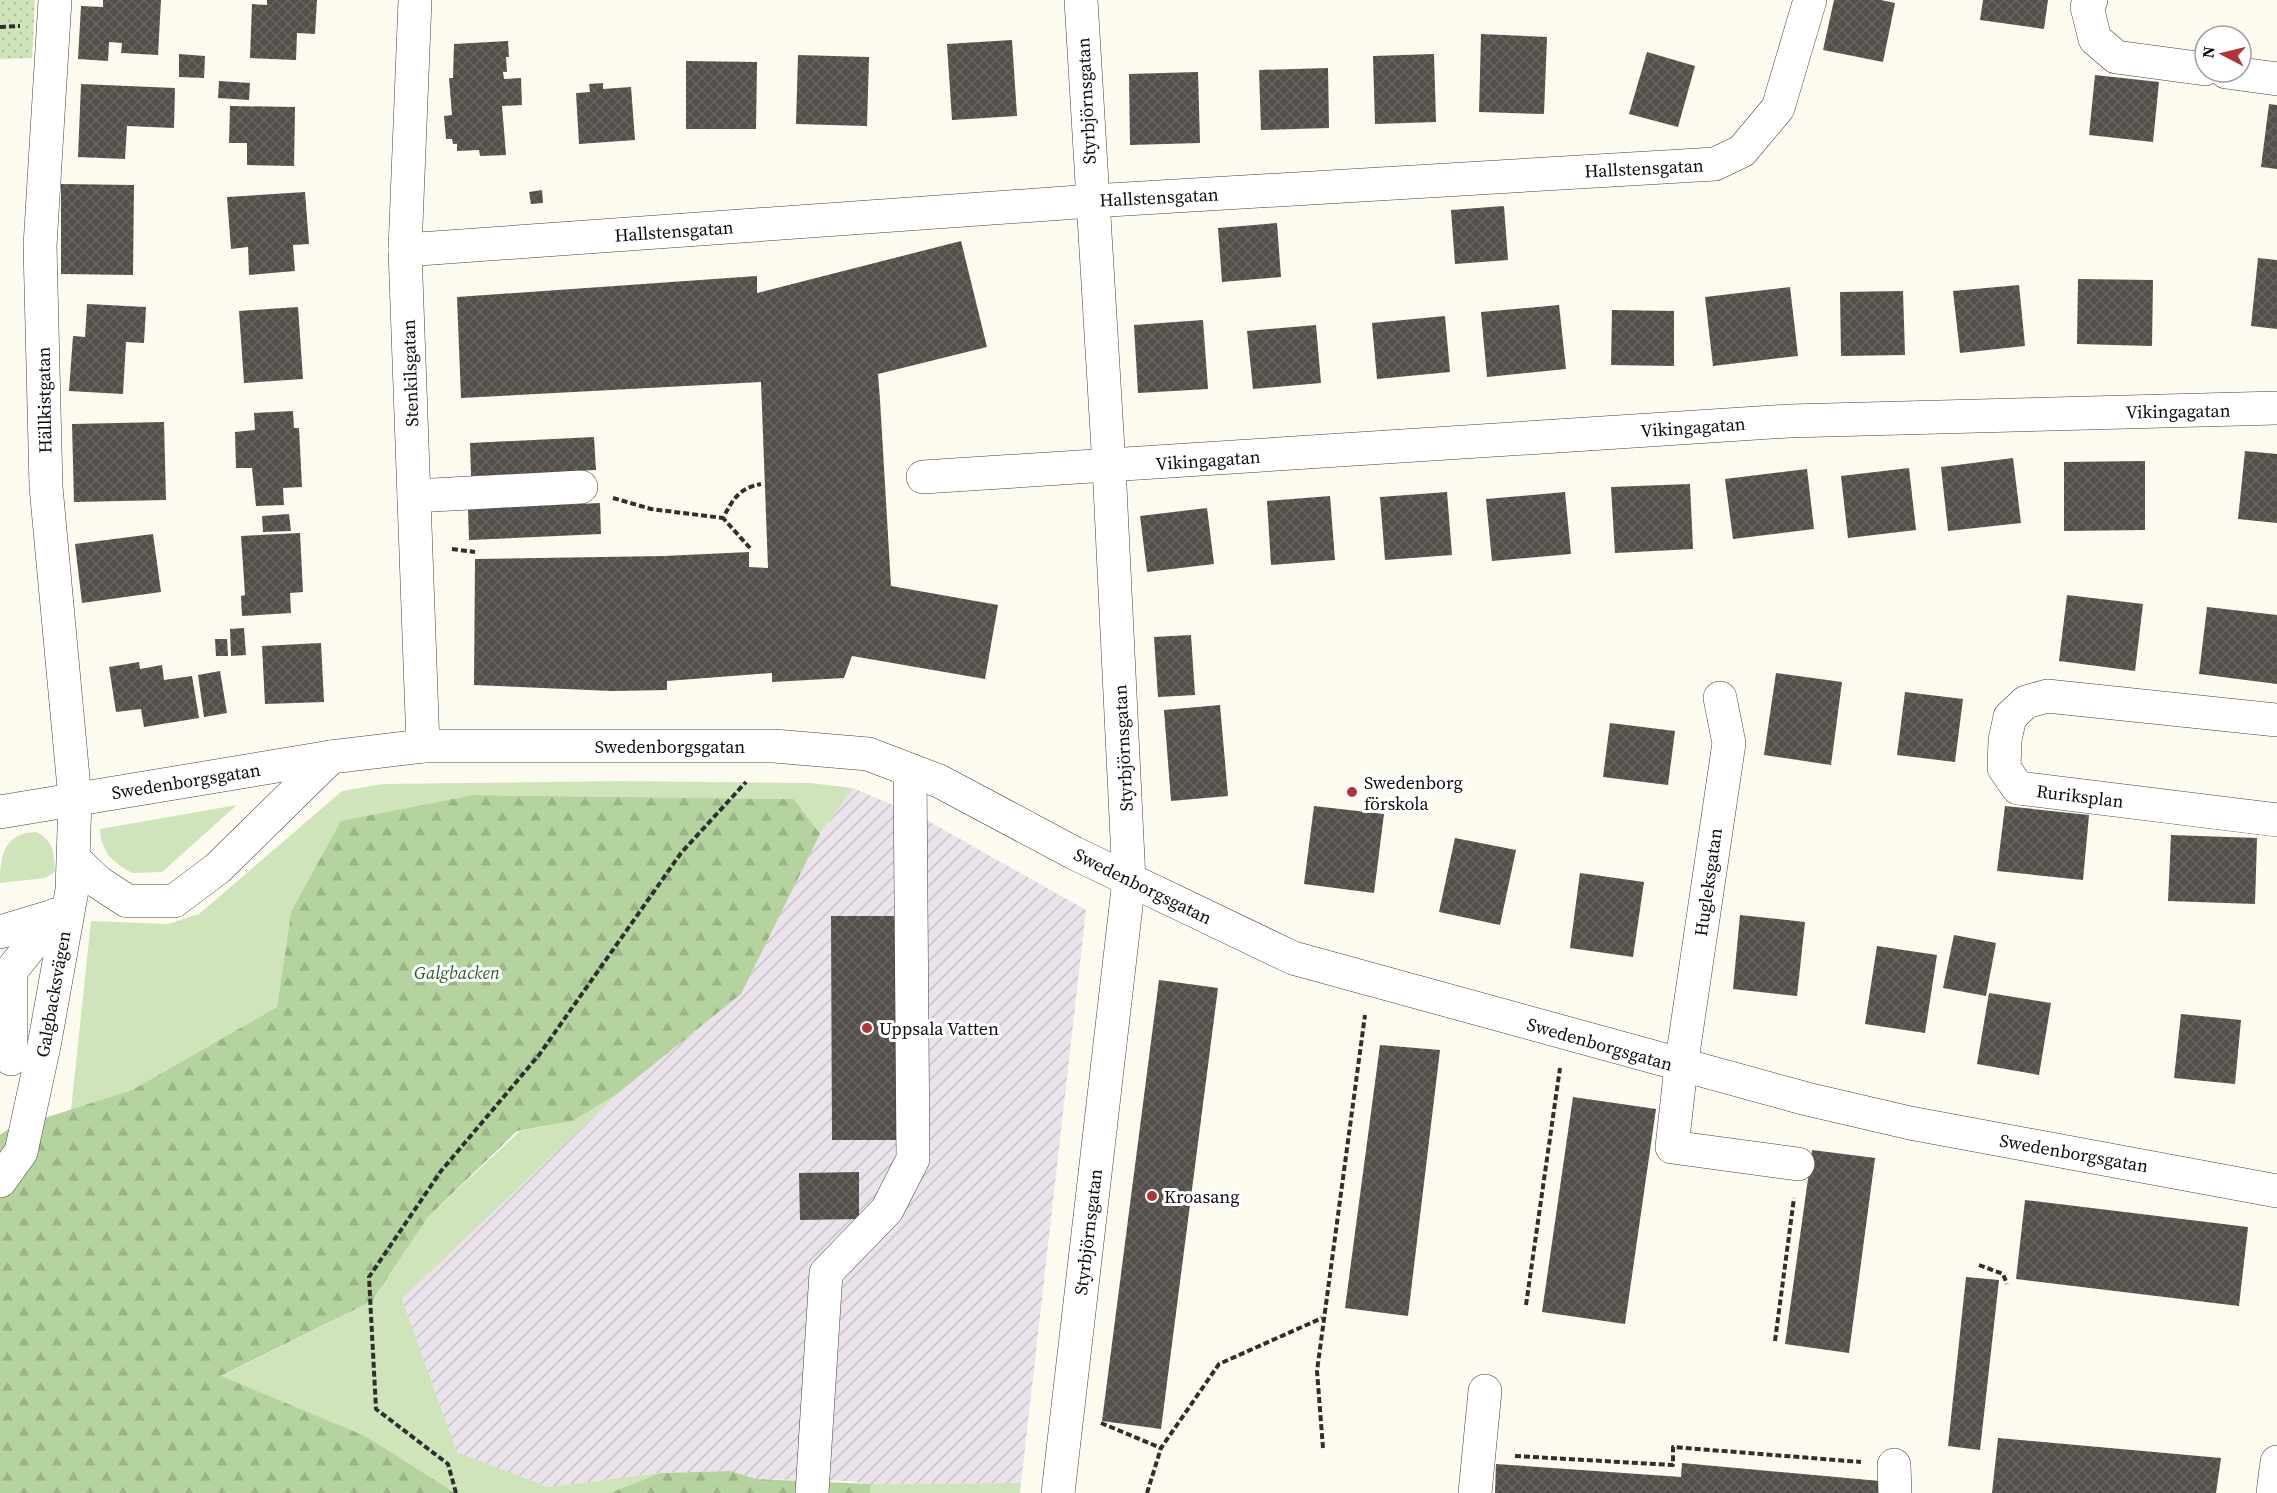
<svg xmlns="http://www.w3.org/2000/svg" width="2277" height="1493" font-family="'Source Serif 4',serif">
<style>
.industrial{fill:url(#industrial-furrows)}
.grass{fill:#d0e4bc}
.forest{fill:url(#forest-firs)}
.park{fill:url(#park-dots)}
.building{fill:url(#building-cross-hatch)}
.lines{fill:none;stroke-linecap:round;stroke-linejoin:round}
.minor-casing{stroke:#404040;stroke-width:34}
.path{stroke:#2f2f2f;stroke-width:4;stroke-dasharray:6 3;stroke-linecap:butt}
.minor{stroke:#fff;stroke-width:33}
.poi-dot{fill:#ae3538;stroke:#fff;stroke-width:2}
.labels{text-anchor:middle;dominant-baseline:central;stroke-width:6;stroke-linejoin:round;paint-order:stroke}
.street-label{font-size:18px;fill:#0d0d0d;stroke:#fff}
.poi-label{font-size:18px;fill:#0d0d0d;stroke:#fff;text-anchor:start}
.park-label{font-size:18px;font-style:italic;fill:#2f5e25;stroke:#fff}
</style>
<defs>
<pattern id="industrial-furrows" width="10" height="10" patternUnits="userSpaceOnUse" patternTransform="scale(1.5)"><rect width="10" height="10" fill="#eae3eb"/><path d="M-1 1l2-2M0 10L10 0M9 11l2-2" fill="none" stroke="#c8c2c8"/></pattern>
<pattern id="forest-firs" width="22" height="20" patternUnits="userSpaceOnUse" patternTransform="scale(1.5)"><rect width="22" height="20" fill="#b4d39e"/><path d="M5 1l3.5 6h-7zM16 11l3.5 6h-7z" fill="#9ab487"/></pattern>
<pattern id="park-dots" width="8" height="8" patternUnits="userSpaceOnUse" patternTransform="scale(1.5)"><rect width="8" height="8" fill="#d0e4bc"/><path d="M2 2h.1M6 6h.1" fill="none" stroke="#b1c2a0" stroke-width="1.8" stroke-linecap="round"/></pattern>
<pattern id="building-cross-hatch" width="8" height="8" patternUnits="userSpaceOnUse" patternTransform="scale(1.5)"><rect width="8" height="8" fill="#554f4b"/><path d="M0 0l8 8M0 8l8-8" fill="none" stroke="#686460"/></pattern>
</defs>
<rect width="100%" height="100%" fill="#fdfbef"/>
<path class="industrial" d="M 853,788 L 921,817 L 1086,910 L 1021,1483 L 871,1484 L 848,1481 L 756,1479 L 730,1471 L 660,1473 L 548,1487 L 457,1452 L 402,1299 L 617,1094 L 741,994 L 820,834 Z"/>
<g class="grass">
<path d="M 619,781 L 810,783 L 853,788 L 820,834 L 794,799 L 474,795 L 291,912 L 277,1007 L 132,1090 L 71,1110 L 91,921 L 168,924 L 199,914 L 342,791 L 383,784 Z"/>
<path d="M 237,805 L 162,872 L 132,873 L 120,866 L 108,855 L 101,840 L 100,829 Z"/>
<path d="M 36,832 C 54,840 54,854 55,872 L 45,878 L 0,883 C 0,856 4,833 36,832 Z"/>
<path d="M 617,1094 L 402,1299 L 457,1452 L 548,1487 L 660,1473 L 610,1493 L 457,1493 L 220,1377 L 372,1301 L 428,1217 L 520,1131 L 573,1121 Z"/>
<path d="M 1021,1483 L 1020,1493 L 870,1493 L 871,1484 Z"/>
</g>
<g class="forest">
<path d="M 474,795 L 794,799 L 820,834 L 741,994 L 617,1094 L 573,1121 L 517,1131 L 428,1217 L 372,1301 L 221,1376 L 365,1436 L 455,1493 L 0,1493 L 0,1135 L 7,1130 L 132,1090 L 277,1007 L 291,912 L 341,821 Z"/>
<path d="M 730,1471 L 756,1479 L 871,1484 L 870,1493 L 610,1493 L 660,1473 Z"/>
</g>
<path class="park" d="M 0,0 L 35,0 L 32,58 L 0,59 Z"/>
<g class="building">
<path d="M 103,0 L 161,0 L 158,55 L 121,53 L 122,43 L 109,42 L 108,61 L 78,59 L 81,6 L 103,7 Z"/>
<path d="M 267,0 L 317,0 L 315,34 L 297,33 L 296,60 L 250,58 L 252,4 L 267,5 Z"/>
<path d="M 1834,0 L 1881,0 L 1895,3 L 1883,62 L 1823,50 Z"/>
<path d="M 1983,0 L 2048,0 L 2044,29 L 1980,20 Z"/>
<path d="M 1481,34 L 1547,37 L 1544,114 L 1479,112 Z"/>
<path d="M 1012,40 L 1017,116 L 952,120 L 947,44 Z"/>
<path d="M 508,41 L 509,57 L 506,57 L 507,72 L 503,72 L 504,79 L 521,78 L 522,105 L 502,106 L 506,155 L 480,156 L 479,150 L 457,151 L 457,144 L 453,144 L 452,139 L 446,139 L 444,116 L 452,115 L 449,78 L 453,78 L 454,44 Z"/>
<path d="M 1647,52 L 1695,66 L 1678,127 L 1629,114 Z"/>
<path d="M 179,54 L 205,56 L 204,78 L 179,77 Z"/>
<path d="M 1434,54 L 1436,122 L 1375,124 L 1373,56 Z"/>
<path d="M 798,55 L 869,57 L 867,126 L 796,124 Z"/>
<path d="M 686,61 L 757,62 L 756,129 L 686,129 Z"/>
<path d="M 1328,68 L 1329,128 L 1261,130 L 1259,70 Z"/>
<path d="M 1198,72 L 1200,143 L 1130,145 L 1129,74 Z"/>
<path d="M 2095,75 L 2159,82 L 2153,142 L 2089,135 Z"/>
<path d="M 219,81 L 250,83 L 249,100 L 218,98 Z"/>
<path d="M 603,83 L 603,89 L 631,87 L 635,140 L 579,144 L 576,93 L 590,92 L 589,84 Z"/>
<path d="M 81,84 L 175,88 L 174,128 L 127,126 L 125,159 L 78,157 Z"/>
<path d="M 2269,104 L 2277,105 L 2277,169 L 2261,167 Z"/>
<path d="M 230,106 L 295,107 L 294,166 L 247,165 L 247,143 L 229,143 Z"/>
<path d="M 61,184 L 134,185 L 133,275 L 61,274 Z"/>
<path d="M 542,190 L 543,203 L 531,204 L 529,192 Z"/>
<path d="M 305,192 L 309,244 L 293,245 L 295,271 L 249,275 L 248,247 L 231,249 L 227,197 Z"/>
<path d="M 1504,206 L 1508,260 L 1455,264 L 1451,210 Z"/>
<path d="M 1277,223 L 1281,277 L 1222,282 L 1218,228 Z"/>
<path d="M 961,241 L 987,347 L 878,374 L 880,400 L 891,586 L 998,605 L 985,679 L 852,656 L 844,678 L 772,682 L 772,673 L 667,681 L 667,690 L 612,691 L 474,685 L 475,559 L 664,556 L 749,552 L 749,567 L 768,568 L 761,382 L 461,398 L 457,297 L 757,276 L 757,293 Z"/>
<path d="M 2258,258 L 2277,260 L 2277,329 L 2251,326 Z"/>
<path d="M 2078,279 L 2153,280 L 2152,346 L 2077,344 Z"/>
<path d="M 2019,285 L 2025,346 L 1960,353 L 1953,291 Z"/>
<path d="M 1790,287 L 1798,356 L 1713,366 L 1705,297 Z"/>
<path d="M 1903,291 L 1905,355 L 1841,356 L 1840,292 Z"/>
<path d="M 87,304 L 146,307 L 144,343 L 126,342 L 123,394 L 69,391 L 73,336 L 85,337 Z"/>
<path d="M 1559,305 L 1566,369 L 1487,377 L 1481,312 Z"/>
<path d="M 298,307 L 303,379 L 244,383 L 239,311 Z"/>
<path d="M 1612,310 L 1674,311 L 1674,366 L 1611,365 Z"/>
<path d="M 1445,316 L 1450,372 L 1377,379 L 1372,323 Z"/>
<path d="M 1203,320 L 1208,389 L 1138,393 L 1134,325 Z"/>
<path d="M 1316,325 L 1321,383 L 1253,389 L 1247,331 Z"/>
<path d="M 293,411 L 294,428 L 299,428 L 302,487 L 283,488 L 284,505 L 256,506 L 252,468 L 236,468 L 235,432 L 255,430 L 254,413 Z"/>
<path d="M 164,422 L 166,500 L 74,502 L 72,424 Z"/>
<path d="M 594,437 L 596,470 L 471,476 L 470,443 Z"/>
<path d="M 2245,451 L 2277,454 L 2277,523 L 2238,519 Z"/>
<path d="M 2013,458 L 2021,523 L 1948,531 L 1941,467 Z"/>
<path d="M 2145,461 L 2145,530 L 2064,531 L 2064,462 Z"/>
<path d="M 1909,468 L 1916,530 L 1848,538 L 1841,476 Z"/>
<path d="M 1807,469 L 1814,529 L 1733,539 L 1725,479 Z"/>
<path d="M 1690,484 L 1693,549 L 1615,553 L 1611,487 Z"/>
<path d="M 1447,492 L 1452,555 L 1385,560 L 1380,497 Z"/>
<path d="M 1565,492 L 1571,554 L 1492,561 L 1486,499 Z"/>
<path d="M 1330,496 L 1335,560 L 1271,565 L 1267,501 Z"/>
<path d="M 600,503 L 601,534 L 469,540 L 468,509 Z"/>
<path d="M 1207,508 L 1214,564 L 1147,572 L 1140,516 Z"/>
<path d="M 289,514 L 291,531 L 263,532 L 262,516 Z"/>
<path d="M 300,533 L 303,592 L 290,593 L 291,613 L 242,616 L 241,596 L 245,595 L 241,536 Z"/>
<path d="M 153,534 L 161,592 L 82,603 L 75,544 Z"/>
<path d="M 2067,595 L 2143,604 L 2135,671 L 2059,661 Z"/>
<path d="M 2207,607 L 2277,615 L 2277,684 L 2199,674 Z"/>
<path d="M 244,628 L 246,655 L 231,656 L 230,629 Z"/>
<path d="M 1191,635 L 1195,695 L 1158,697 L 1154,637 Z"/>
<path d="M 215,639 L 227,639 L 228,656 L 216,656 Z"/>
<path d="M 321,643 L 324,702 L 265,704 L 262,646 Z"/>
<path d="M 139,662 L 140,669 L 162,665 L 164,680 L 192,676 L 199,718 L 144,727 L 141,709 L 116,712 L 109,667 Z"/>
<path d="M 220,671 L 227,713 L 204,717 L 198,675 Z"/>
<path d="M 1776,673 L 1842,682 L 1831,765 L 1764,755 Z"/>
<path d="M 1905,692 L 1963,699 L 1955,762 L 1897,755 Z"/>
<path d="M 1220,705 L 1228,796 L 1171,801 L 1164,710 Z"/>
<path d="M 1610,723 L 1675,731 L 1668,785 L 1603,777 Z"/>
<path d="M 1314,806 L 1384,814 L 1374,893 L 1304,884 Z"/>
<path d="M 2005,806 L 2089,815 L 2083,880 L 1997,871 Z"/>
<path d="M 2171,835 L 2257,838 L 2255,904 L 2168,901 Z"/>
<path d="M 1455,838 L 1516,850 L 1500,925 L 1439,912 Z"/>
<path d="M 1580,873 L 1644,882 L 1633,957 L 1570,948 Z"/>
<path d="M 1740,915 L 1805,922 L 1797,996 L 1733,989 Z"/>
<path d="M 831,916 L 902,916 L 903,1140 L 832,1140 Z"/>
<path d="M 1954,935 L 1996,943 L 1986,996 L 1943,988 Z"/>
<path d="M 1877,946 L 1937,955 L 1925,1033 L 1865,1024 Z"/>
<path d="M 1159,980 L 1218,988 L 1161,1429 L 1102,1421 Z"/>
<path d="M 1989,993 L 2051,1003 L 2039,1075 L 1977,1064 Z"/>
<path d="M 2181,1014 L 2241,1020 L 2235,1084 L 2174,1078 Z"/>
<path d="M 1380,1045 L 1440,1050 L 1408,1316 L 1345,1308 Z"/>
<path d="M 1573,1097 L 1656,1109 L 1625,1324 L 1542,1312 Z"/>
<path d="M 1812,1150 L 1875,1158 L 1849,1353 L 1785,1344 Z"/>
<path d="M 859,1172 L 859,1219 L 800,1220 L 799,1173 Z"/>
<path d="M 2025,1200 L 2248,1227 L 2239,1306 L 2016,1279 Z"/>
<path d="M 1966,1277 L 1999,1280 L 1980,1450 L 1948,1446 Z"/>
<path d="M 1998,1438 L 2221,1458 L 2216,1493 L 1992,1493 Z"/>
<path d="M 1682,1463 L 1880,1481 L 1879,1493 L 1495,1493 L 1496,1464 L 1681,1477 Z"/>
</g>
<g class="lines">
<g class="minor-casing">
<g id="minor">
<path d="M 415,0 L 405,250 L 423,746"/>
<path d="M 2091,0 L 2087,7 L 2095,39 L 2116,57 L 2205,69"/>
<path d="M 2226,72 L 2277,79"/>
<path d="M 405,250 L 1092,201 L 1715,164 L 1742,151 L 1778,108 L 1810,0"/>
<path d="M 923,477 L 1789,421 L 2277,408"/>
<path d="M 414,496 L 581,487"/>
<path d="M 1720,698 L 1729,743 L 1681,1067 L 1672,1147 L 1798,1164"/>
<path d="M 2277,720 L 2047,696 L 2026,702 L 2010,717 L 2005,740 L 2004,768 L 2018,788 L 2277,820"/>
<path d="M 0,812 L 331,757 L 423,746 L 774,746 L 868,754 L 939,781 L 1074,853 L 1293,958 L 1807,1099 L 1910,1123 L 2277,1191"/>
<path d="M 74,859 L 98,882 L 127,901 L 174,901 L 218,868 L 331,757"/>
<path d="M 0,932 L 60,914"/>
<path d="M 11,1059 L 11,971 L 55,915"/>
<path d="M 0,1181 L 21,1152 L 44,1046 L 72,890 L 75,799 L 46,487 L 40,246 L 55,0"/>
<path d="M 1894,1465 L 1895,1493"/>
<path d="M 812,1493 L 826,1273 L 887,1210 L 913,1159 L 910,770"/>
<path d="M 1058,1493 L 1129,880 L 1109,466 L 1081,0"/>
<path d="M 1475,1493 L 1485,1391"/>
<path d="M 2273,1493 L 2277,1462"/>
</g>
</g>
<g class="path">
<path d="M 0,27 L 20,26"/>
<path d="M 613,498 L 651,509 L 723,518"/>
<path d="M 750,548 L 723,518 C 733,499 739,488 761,484"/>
<path d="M 452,549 L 475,552"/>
<path d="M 1979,1265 L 2003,1274 L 2007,1284"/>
<path d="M 1526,1305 L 1560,1068"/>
<path d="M 1775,1341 L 1794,1198"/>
<path d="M 1101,1423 L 1161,1448"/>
<path d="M 1323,1448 L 1317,1371 L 1365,1015"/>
<path d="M 1515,1456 L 1673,1465 L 1673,1447 L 1861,1462"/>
<path d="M 456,1493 L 448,1464 L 376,1409 L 369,1277 L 441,1171 L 539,1055 L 681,853 L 746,782"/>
<path d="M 1147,1493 L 1161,1448 L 1219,1364 L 1322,1318"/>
</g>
<use href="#minor" class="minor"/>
</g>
<g class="poi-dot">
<circle cx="1352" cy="792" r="6"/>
<circle cx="867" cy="1028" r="6"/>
<circle cx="1152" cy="1196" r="6"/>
</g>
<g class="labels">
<g class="street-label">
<text transform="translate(1086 101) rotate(-93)">Styrbjörnsgatan</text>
<text transform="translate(1644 168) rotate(-3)">Hallstensgatan</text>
<text transform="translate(1159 197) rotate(-3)">Hallstensgatan</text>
<text transform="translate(674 231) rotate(-4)">Hallstensgatan</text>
<text transform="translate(410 373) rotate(-92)">Stenkilsgatan</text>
<text transform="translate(44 400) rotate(-91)">Hällkistgatan</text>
<text transform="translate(2178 411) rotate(-1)">Vikingagatan</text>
<text transform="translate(1693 427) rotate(-4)">Vikingagatan</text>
<text transform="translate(1208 460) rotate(-4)">Vikingagatan</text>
<text x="670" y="746">Swedenborgsgatan</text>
<text transform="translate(1123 748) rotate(-93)">Styrbjörnsgatan</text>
<text transform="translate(186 781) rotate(-9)">Swedenborgsgatan</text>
<text transform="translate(2080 796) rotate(7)">Ruriksplan</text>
<text transform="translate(1708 882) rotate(-82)">Hugleksgatan</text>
<text transform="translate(1143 886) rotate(26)">Swedenborgsgatan</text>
<text transform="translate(53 994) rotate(-80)">Galgbacksvägen</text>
<text transform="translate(1600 1044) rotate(16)">Swedenborgsgatan</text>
<text transform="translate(2074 1153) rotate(10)">Swedenborgsgatan</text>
<text transform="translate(1088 1232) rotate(-83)">Styrbjörnsgatan</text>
</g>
<g class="poi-label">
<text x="1364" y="782">Swedenborg<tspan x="1364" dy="21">förskola</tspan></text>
<text x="879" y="1028">Uppsala Vatten</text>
<text x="1164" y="1196">Kroasang</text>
</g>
<g class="park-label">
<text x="457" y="972">Galgbacken</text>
</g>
</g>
<g transform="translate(2223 54) rotate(277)"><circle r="28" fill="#ffffff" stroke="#9e9e9e" stroke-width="1.5"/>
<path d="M0-4.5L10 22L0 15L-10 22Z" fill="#ae3538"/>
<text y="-9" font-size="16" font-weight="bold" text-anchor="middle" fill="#0d0d0d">N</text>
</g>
</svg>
